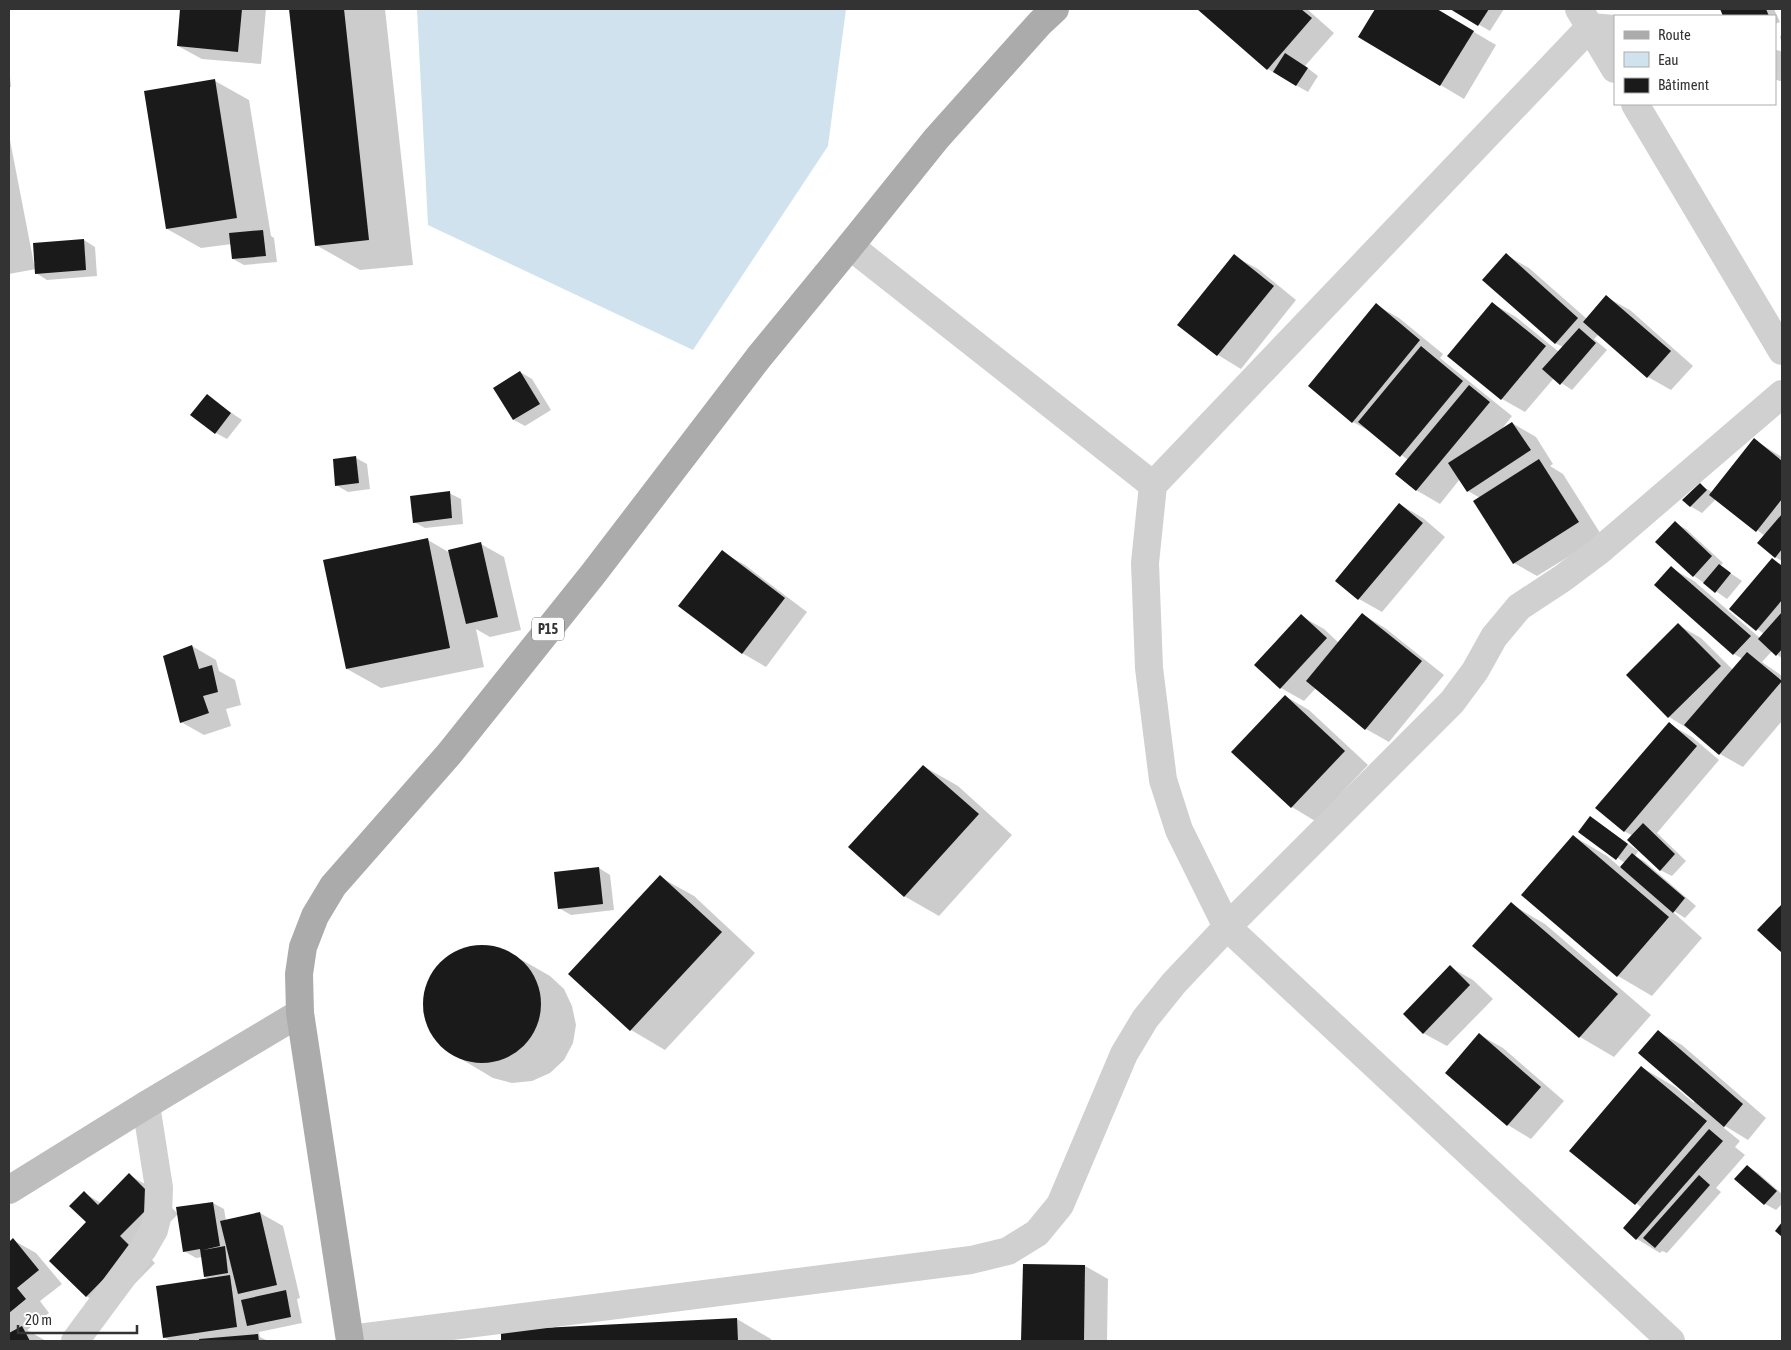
<svg xmlns="http://www.w3.org/2000/svg" width="1791" height="1350" font-family="'Asap Condensed',sans-serif">
<style>
.water{fill:#cfe2ee}
.shadow{fill:#0003}
.building{fill:#1a1a1a}
.lines{fill:none;stroke-linecap:round;stroke-linejoin:round}
.street{stroke:#d0d0d0;stroke-width:28}
.secondary{stroke:#bdbdbd;stroke-width:28}
.primary{stroke:#ababab;stroke-width:28}
.labels{text-anchor:middle;dominant-baseline:central;stroke-width:5;stroke-linejoin:round;paint-order:stroke}
.shield{fill:#fff;stroke:#707070;stroke-width:1}
.shield-label{font-size:14px;font-weight:bold;fill:#333}
</style>
<rect width="100%" height="100%" fill="#fff"/>
<path class="water" d="M 417,9 L 846,9 L 828,146 L 693,350 L 428,225 Z"/>
<g class="shadow">
<path d="M 182,9 L 266,9 L 261,64 L 202,59 L 178,46 Z"/>
<path d="M 290,9 L 385,9 L 413,265 L 360,270 L 316,245 Z"/>
<path d="M 1198,9 L 1307,9 L 1334,33 L 1305,66 L 1318,76 L 1308,92 L 1268,69 Z"/>
<path d="M 1377,9 L 1435,9 L 1496,45 L 1464,99 L 1360,37 Z"/>
<path d="M 1452,9 L 1504,9 L 1490,31 Z"/>
<path d="M 1722,9 L 1774,9 L 1780,22 L 1775,24 L 1775,16 L 1725,16 Z"/>
<path d="M 1782,35 L 1782,47 L 1780,36 Z"/>
<path d="M 9,68 L 11,87 L 9,87 Z"/>
<path d="M 215,81 L 249,100 L 271,236 L 274,238 L 277,262 L 244,265 L 233,259 L 232,244 L 201,248 L 167,229 Z"/>
<path d="M 9,135 L 34,264 L 84,240 L 95,247 L 97,276 L 47,280 L 36,273 L 36,269 L 9,274 Z"/>
<path d="M 1506,255 L 1529,268 L 1587,319 L 1606,297 L 1630,310 L 1693,366 L 1671,390 L 1648,377 L 1599,334 L 1594,339 L 1607,350 L 1572,390 L 1554,378 L 1525,412 L 1502,399 L 1449,356 L 1493,304 L 1516,317 L 1559,352 L 1563,347 L 1555,343 Z"/>
<path d="M 1234,256 L 1258,269 L 1296,300 L 1241,369 L 1218,355 L 1179,325 Z"/>
<path d="M 1376,305 L 1399,318 L 1443,354 L 1440,358 L 1512,416 L 1501,430 L 1512,423 L 1536,437 L 1553,464 L 1550,466 L 1563,474 L 1602,536 L 1537,576 L 1514,563 L 1480,498 L 1468,491 L 1460,479 L 1440,504 L 1416,490 L 1408,460 L 1373,433 L 1353,422 Z"/>
<path d="M 520,372 L 532,379 L 551,410 L 525,426 L 514,420 L 494,388 Z"/>
<path d="M 207,396 L 242,420 L 227,439 L 216,433 Z"/>
<path d="M 1754,440 L 1782,457 L 1782,561 L 1775,557 L 1765,536 L 1716,499 L 1702,513 L 1690,506 L 1700,485 L 1712,492 Z"/>
<path d="M 356,458 L 367,464 L 370,489 L 348,492 L 336,485 Z"/>
<path d="M 449,493 L 461,499 L 463,524 L 425,528 L 414,522 Z"/>
<path d="M 1399,504 L 1423,518 L 1445,537 L 1382,612 L 1359,599 L 1336,580 Z"/>
<path d="M 1675,523 L 1686,529 L 1723,563 L 1720,566 L 1742,581 L 1727,599 L 1694,576 Z"/>
<path d="M 428,540 L 450,553 L 481,544 L 504,557 L 521,630 L 490,637 L 476,629 L 484,667 L 381,688 L 347,669 Z"/>
<path d="M 722,552 L 745,565 L 807,612 L 766,667 L 742,653 Z"/>
<path d="M 1772,559 L 1782,565 L 1782,658 L 1772,651 L 1762,662 L 1782,676 L 1782,721 L 1743,767 L 1720,754 L 1692,731 L 1669,717 L 1627,675 L 1678,625 L 1701,638 L 1733,670 L 1743,659 L 1734,654 L 1671,568 L 1694,581 L 1760,638 L 1764,634 L 1731,609 Z"/>
<path d="M 1362,614 L 1385,628 L 1444,675 L 1389,742 L 1366,729 L 1316,688 L 1304,701 L 1281,688 L 1301,616 L 1324,629 L 1339,643 Z"/>
<path d="M 192,646 L 216,660 L 219,671 L 235,680 L 241,705 L 226,709 L 231,726 L 204,735 L 181,722 Z"/>
<path d="M 1285,696 L 1309,710 L 1368,765 L 1315,821 L 1292,807 L 1233,752 Z"/>
<path d="M 1669,724 L 1692,737 L 1719,760 L 1657,833 L 1686,861 L 1672,876 L 1660,870 L 1639,850 L 1635,856 L 1644,861 L 1696,906 L 1685,918 L 1674,911 L 1673,912 L 1702,938 L 1652,996 L 1618,976 L 1523,895 L 1573,836 L 1607,856 L 1621,868 L 1625,863 L 1580,832 L 1590,817 L 1638,851 L 1639,849 L 1633,836 L 1624,831 Z"/>
<path d="M 923,766 L 958,786 L 1012,835 L 939,916 L 904,896 Z"/>
<path d="M 599,868 L 610,875 L 614,910 L 571,915 L 559,908 Z"/>
<path d="M 660,877 L 694,896 L 755,953 L 665,1050 L 631,1030 Z"/>
<path d="M 1511,904 L 1545,924 L 1651,1015 L 1614,1057 L 1580,1037 L 1474,946 Z"/>
<path d="M 479,946 L 498,948 L 515,956 L 550,976 L 564,989 L 572,1006 L 576,1025 L 573,1043 L 564,1060 L 550,1073 L 532,1081 L 512,1083 L 493,1078 L 441,1047 L 429,1031 L 423,1012 L 424,992 L 432,973 L 445,959 L 460,950 Z"/>
<path d="M 1450,967 L 1473,980 L 1493,999 L 1447,1046 L 1423,1033 Z"/>
<path d="M 1659,1032 L 1682,1045 L 1766,1118 L 1748,1140 L 1725,1126 L 1724,1128 L 1740,1141 L 1735,1147 L 1745,1155 L 1716,1188 L 1721,1192 L 1667,1253 L 1662,1251 L 1660,1253 L 1637,1239 L 1624,1228 L 1642,1208 L 1571,1150 L 1641,1067 L 1675,1087 L 1694,1103 L 1695,1101 Z"/>
<path d="M 1480,1035 L 1503,1048 L 1564,1101 L 1531,1139 L 1508,1125 Z"/>
<path d="M 1747,1166 L 1758,1173 L 1782,1194 L 1782,1204 L 1776,1210 L 1765,1204 L 1736,1179 Z"/>
<path d="M 129,1175 L 152,1188 L 178,1214 L 142,1250 L 155,1263 L 110,1309 L 86,1296 L 88,1222 L 84,1193 L 101,1203 Z"/>
<path d="M 213,1203 L 224,1209 L 226,1221 L 260,1213 L 283,1226 L 300,1298 L 297,1299 L 302,1323 L 259,1332 L 260,1337 L 268,1341 L 171,1341 L 165,1338 L 209,1279 L 205,1277 L 202,1257 L 196,1258 L 184,1251 Z"/>
<path d="M 13,1240 L 36,1253 L 62,1284 L 40,1301 L 49,1313 L 27,1330 L 46,1341 L 9,1341 L 9,1243 Z"/>
<path d="M 1024,1265 L 1085,1266 L 1108,1279 L 1107,1341 L 1022,1341 Z"/>
<path d="M 737,1319 L 771,1339 L 771,1341 L 502,1341 L 502,1332 Z"/>
</g>
<g class="building">
<path d="M 180,9 L 242,9 L 238,52 L 177,46 Z"/>
<path d="M 289,9 L 344,9 L 369,240 L 315,246 Z"/>
<path d="M 1197,9 L 1301,9 L 1312,18 L 1267,70 Z"/>
<path d="M 1375,9 L 1437,9 L 1474,31 L 1440,86 L 1358,37 Z"/>
<path d="M 1450,9 L 1489,9 L 1478,26 Z"/>
<path d="M 1720,9 L 1766,9 L 1769,16 L 1723,16 Z"/>
<path d="M 1285,53 L 1308,68 L 1296,86 L 1273,72 Z"/>
<path d="M 215,79 L 237,218 L 166,229 L 144,91 Z"/>
<path d="M 263,230 L 266,256 L 232,259 L 229,233 Z"/>
<path d="M 84,239 L 86,270 L 35,274 L 33,243 Z"/>
<path d="M 1506,253 L 1578,318 L 1555,344 L 1482,280 Z"/>
<path d="M 1234,254 L 1274,286 L 1217,356 L 1177,325 Z"/>
<path d="M 1606,295 L 1671,351 L 1647,378 L 1583,322 Z"/>
<path d="M 1492,302 L 1546,346 L 1501,400 L 1447,356 Z"/>
<path d="M 1376,303 L 1420,340 L 1352,423 L 1308,386 Z"/>
<path d="M 1579,328 L 1596,343 L 1560,385 L 1542,369 Z"/>
<path d="M 1421,346 L 1463,381 L 1400,457 L 1358,422 Z"/>
<path d="M 520,371 L 540,404 L 513,420 L 493,388 Z"/>
<path d="M 1469,385 L 1490,402 L 1416,491 L 1395,474 Z"/>
<path d="M 207,394 L 231,413 L 215,434 L 190,415 Z"/>
<path d="M 1512,422 L 1531,450 L 1467,492 L 1448,463 Z"/>
<path d="M 1754,438 L 1782,461 L 1782,499 L 1756,532 L 1709,495 Z"/>
<path d="M 356,456 L 359,483 L 335,486 L 333,459 Z"/>
<path d="M 1539,459 L 1579,522 L 1513,564 L 1473,501 Z"/>
<path d="M 1700,483 L 1707,490 L 1690,507 L 1682,500 Z"/>
<path d="M 450,491 L 452,518 L 413,523 L 410,496 Z"/>
<path d="M 1399,503 L 1423,523 L 1358,600 L 1335,581 Z"/>
<path d="M 1782,514 L 1782,549 L 1775,558 L 1757,543 Z"/>
<path d="M 1675,521 L 1712,556 L 1693,577 L 1655,542 Z"/>
<path d="M 428,538 L 450,648 L 346,669 L 323,560 Z"/>
<path d="M 481,542 L 498,617 L 466,624 L 448,550 Z"/>
<path d="M 722,550 L 785,598 L 742,654 L 678,606 Z"/>
<path d="M 1772,558 L 1782,566 L 1782,600 L 1756,631 L 1729,609 Z"/>
<path d="M 1719,564 L 1731,573 L 1715,593 L 1703,583 Z"/>
<path d="M 1671,566 L 1751,636 L 1733,655 L 1654,585 Z"/>
<path d="M 1782,612 L 1782,649 L 1776,656 L 1758,639 Z"/>
<path d="M 1362,613 L 1422,661 L 1365,730 L 1306,681 Z"/>
<path d="M 1301,614 L 1327,638 L 1280,689 L 1254,665 Z"/>
<path d="M 1678,623 L 1721,666 L 1668,718 L 1626,675 Z"/>
<path d="M 192,645 L 199,669 L 212,665 L 218,692 L 203,696 L 209,713 L 180,723 L 163,656 Z"/>
<path d="M 1747,652 L 1782,681 L 1719,755 L 1684,725 Z"/>
<path d="M 1285,695 L 1345,751 L 1291,808 L 1231,752 Z"/>
<path d="M 1669,722 L 1697,746 L 1624,832 L 1595,808 Z"/>
<path d="M 923,765 L 979,814 L 904,897 L 848,847 Z"/>
<path d="M 1590,816 L 1628,844 L 1616,860 L 1578,832 Z"/>
<path d="M 1643,823 L 1675,854 L 1660,871 L 1627,840 Z"/>
<path d="M 1573,835 L 1669,917 L 1617,977 L 1521,895 Z"/>
<path d="M 1632,853 L 1685,898 L 1673,913 L 1620,867 Z"/>
<path d="M 599,867 L 603,904 L 558,909 L 554,872 Z"/>
<path d="M 660,875 L 722,932 L 630,1031 L 568,974 Z"/>
<path d="M 1511,902 L 1618,994 L 1579,1038 L 1472,946 Z"/>
<path d="M 1782,904 L 1782,953 L 1757,930 Z"/>
<circle cx="482" cy="1004" r="59"/>
<path d="M 1450,965 L 1470,985 L 1423,1034 L 1403,1014 Z"/>
<path d="M 1658,1030 L 1743,1104 L 1724,1127 L 1638,1053 Z"/>
<path d="M 1479,1033 L 1541,1087 L 1507,1126 L 1445,1073 Z"/>
<path d="M 1641,1066 L 1707,1121 L 1635,1205 L 1569,1151 Z"/>
<path d="M 1709,1129 L 1723,1141 L 1636,1240 L 1623,1228 Z"/>
<path d="M 1747,1165 L 1777,1191 L 1764,1205 L 1734,1179 Z"/>
<path d="M 129,1173 L 156,1200 L 120,1236 L 133,1249 L 86,1297 L 49,1261 L 86,1222 L 69,1206 L 84,1191 L 98,1205 Z"/>
<path d="M 1699,1175 L 1710,1185 L 1655,1248 L 1643,1238 Z"/>
<path d="M 213,1202 L 220,1246 L 203,1250 L 225,1246 L 228,1273 L 204,1277 L 200,1249 L 183,1252 L 176,1207 Z"/>
<path d="M 260,1212 L 277,1285 L 238,1294 L 220,1221 Z"/>
<path d="M 1782,1222 L 1782,1237 L 1775,1231 Z"/>
<path d="M 13,1238 L 39,1270 L 17,1288 L 26,1299 L 9,1313 L 9,1242 Z"/>
<path d="M 1023,1264 L 1085,1265 L 1084,1341 L 1021,1341 Z"/>
<path d="M 230,1275 L 237,1327 L 163,1338 L 156,1286 Z"/>
<path d="M 286,1290 L 291,1317 L 247,1326 L 241,1300 Z"/>
<path d="M 737,1318 L 738,1341 L 501,1341 L 501,1330 Z"/>
<path d="M 22,1326 L 30,1341 L 9,1341 L 9,1333 Z"/>
<path d="M 258,1334 L 259,1341 L 199,1341 L 199,1339 Z"/>
</g>
<g class="lines">
<g class="street">
<path d="M 1579,9 L 1615,69"/>
<path d="M 1615,29 L 1590,27 L 1153,485 L 1145,563 L 1149,668 L 1163,780 L 1179,830 L 1227,927 L 1671,1341"/>
<path d="M 1775,64 L 1782,67"/>
<path d="M 1635,104 L 1782,351"/>
<path d="M 850,246 L 1153,485"/>
<path d="M 350,1339 L 971,1260 L 1008,1251 L 1037,1233 L 1060,1205 L 1124,1054 L 1145,1019 L 1174,983 L 1227,927 L 1452,702 L 1475,671 L 1494,637 L 1519,607 L 1563,578 L 1599,551 L 1782,394"/>
<path d="M 75,1341 L 143,1249 L 154,1230 L 158,1214 L 159,1188 L 146,1105"/>
</g>
<path class="secondary" d="M 9,1190 L 146,1105 L 300,1013"/>
<path class="primary" d="M 350,1341 L 300,1013 L 299,974 L 303,947 L 315,916 L 333,886 L 449,754 L 593,574 L 759,357 L 850,246 L 936,139 L 1040,23 L 1055,9"/>
</g>
<g class="labels">
<rect class="shield" x="532" y="617.5" width="32" height="23" rx="4"/>
<g class="shield-label">
<text x="548" y="629">P15</text>
</g>
</g>
<rect width="1791" height="1350" fill="none" stroke="#333333" stroke-width="20"/>
<rect x="1614" y="15" width="162" height="90" fill="#ffffff" stroke="#adadad"/>
<rect x="1624" y="31" width="25" height="8" fill="#ababab" stroke="#adadad"/>
<text x="1658" y="40" font-size="15" fill="#333333">Route</text>
<rect x="1624" y="52" width="25" height="15" fill="#cfe2ee" stroke="#adadad"/>
<text x="1658" y="65" font-size="15" fill="#333333">Eau</text>
<rect x="1624" y="78" width="25" height="15" fill="#1a1a1a" stroke="#adadad"/>
<text x="1658" y="90" font-size="15" fill="#333333">Bâtiment</text>
<path d="M18 1325v8h119v-8" fill="none" stroke="#333333" stroke-width="2.5"/>
<text x="25" y="1325" font-size="15" fill="#333333" stroke="#ffffff" stroke-width="4" paint-order="stroke">20 m</text>
</svg>
